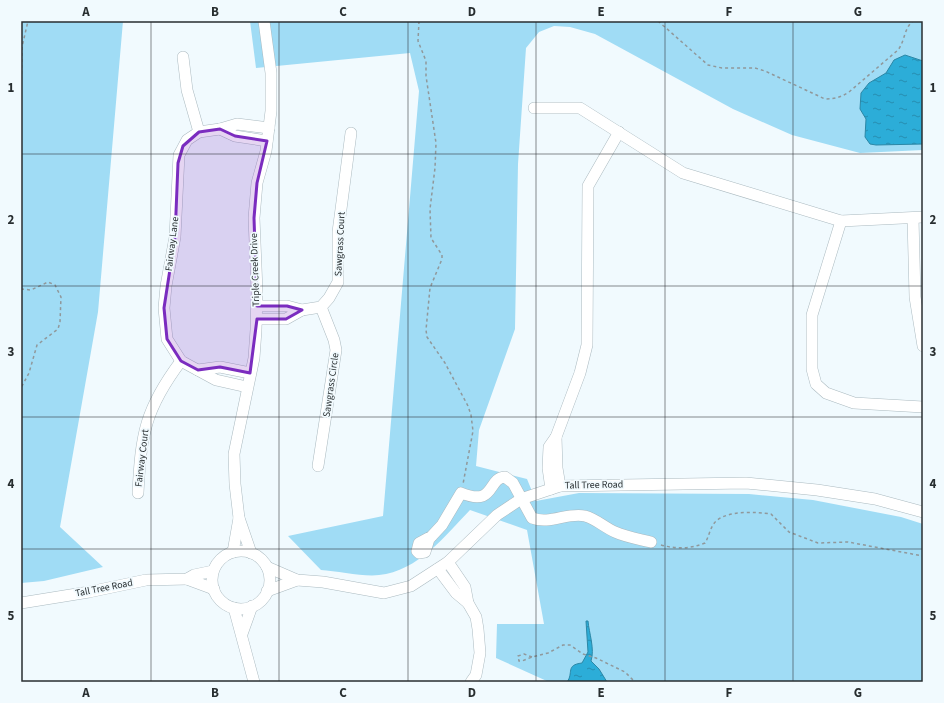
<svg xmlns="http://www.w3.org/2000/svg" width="944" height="703" font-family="'Source Sans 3',sans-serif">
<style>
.grass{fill:#a0dcf5}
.water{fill:url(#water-ripples);stroke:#2b87a6}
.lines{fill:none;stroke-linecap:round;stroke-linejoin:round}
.minor-casing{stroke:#abbac0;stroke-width:12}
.path{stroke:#90989b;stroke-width:1.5;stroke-dasharray:3 3;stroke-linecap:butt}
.minor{stroke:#fff;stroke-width:11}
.marked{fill:#7b2cbf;fill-opacity:0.2;stroke:#7b2cbf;stroke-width:3;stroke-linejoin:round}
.grid{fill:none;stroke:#282e30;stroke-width:1;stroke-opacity:0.55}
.labels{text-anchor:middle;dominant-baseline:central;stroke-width:3.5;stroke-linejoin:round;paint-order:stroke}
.street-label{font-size:10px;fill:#282e30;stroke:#f1fafe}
.neatline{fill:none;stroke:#282e30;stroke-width:1.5}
.grid-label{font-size:13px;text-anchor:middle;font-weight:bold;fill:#282e30}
</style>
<defs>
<pattern id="water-ripples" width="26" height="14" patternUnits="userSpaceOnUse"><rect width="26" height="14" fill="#2cadd8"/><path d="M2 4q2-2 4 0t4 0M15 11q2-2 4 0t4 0" fill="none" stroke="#268db0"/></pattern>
</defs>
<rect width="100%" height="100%" fill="#f1fafe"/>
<g class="grass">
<path d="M 21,21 L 123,21 L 98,312 L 60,527 L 103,567 L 44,581 L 21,583 Z"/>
<path d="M 250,21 L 923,21 L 923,150 L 860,153 L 792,135 L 733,109 L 595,34 L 570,27 L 554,26 L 539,32 L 526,48 L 518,164 L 515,329 L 479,430 L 476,466 L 527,479 L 536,501 L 579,493 L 749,494 L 813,500 L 901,517 L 923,524 L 923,682 L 549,682 L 496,658 L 497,624 L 544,624 L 527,530 L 470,510 C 445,536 418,571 379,575 C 364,577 337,571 321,570 L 288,536 L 383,516 L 419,91 L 410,53 L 256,68 Z"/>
</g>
<g class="water">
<path d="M 905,55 L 923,61 L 923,144 L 876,145 L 870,144 L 865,137 L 866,119 L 860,109 L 861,93 L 869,83 L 886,73 L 894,60 Z"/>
<path d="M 586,621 L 588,621 C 589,633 595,649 591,661 L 599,669 L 607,682 L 567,682 C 574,673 565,665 582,663 L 588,652 Z"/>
</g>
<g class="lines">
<g class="minor-casing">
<g id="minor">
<path d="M 183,57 L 187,90 L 199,132"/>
<path d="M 534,108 L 580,108 L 683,173 L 841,221 L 923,217"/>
<path d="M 220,129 L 235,136 L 267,141"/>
<path d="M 913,218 L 915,297 L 923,346"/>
<path d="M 841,221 L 812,315 L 812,369 L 816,384 L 826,393 L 854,403 L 923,407"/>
<path d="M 302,310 L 321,307 L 329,298 L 338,282 L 338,232 L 351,133"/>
<path d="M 257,319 L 286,319 L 302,310 L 287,306 L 257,306"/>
<path d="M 198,370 L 220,367 L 250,373"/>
<path d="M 247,387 L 216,380 L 181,361 L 167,339 L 164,308 L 166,286 L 175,237 L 179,155 L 187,140 L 199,132 L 220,129 L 237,124 L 269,128"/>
<path d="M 556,437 L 557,468 L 560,486"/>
<path d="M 318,466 L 336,350 L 334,340 L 321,307"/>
<path d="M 551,489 L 548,468 L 549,447 L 556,437 L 580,373 L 587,345 L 588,186 L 619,132"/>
<path d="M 138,493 C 141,434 145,409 181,361"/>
<path d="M 432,536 L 419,543 L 417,551 L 419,553 L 425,552 L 429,539 L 442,525 L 461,493 C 496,507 487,478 505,477 L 513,483 L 532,518 C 550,525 567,512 585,516 C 596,519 604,527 615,532 C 626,537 639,539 651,542"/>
<circle cx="241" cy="580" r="29"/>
<path d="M 233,552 L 239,518"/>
<path d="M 251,553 L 239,518 L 235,484 L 234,454 L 254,358 L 256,330 L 257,291 L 254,218 L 257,183 L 266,151 L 271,111 L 271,73 L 264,21"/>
<path d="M 448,562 L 465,587 L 468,603 L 476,617 L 478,629 L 480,653 L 476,675 L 471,682"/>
<path d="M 267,567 L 297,580 L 323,582 L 384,593 L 411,586 L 448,562 L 497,515 L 521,499 L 560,486 L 746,483 L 817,490 L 875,499 L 923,512"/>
<path d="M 438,569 L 456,593 L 468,603"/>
<path d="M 187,579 L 214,589"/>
<path d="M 267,591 L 297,580"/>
<path d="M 21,603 L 89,592 L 146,580 L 187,579 L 194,575 L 213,571"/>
<path d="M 234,608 L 254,682"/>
<path d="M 242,634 L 252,606"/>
</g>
</g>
<g class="path">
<path d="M 419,21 L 418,41 L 426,61 L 426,76 L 436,143 L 435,168 L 430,209 L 431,238 L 442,255 L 442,259 L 430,288 L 426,330 L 427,337 L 445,363 L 468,406 L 471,415 L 473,431 L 463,484"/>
<path d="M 658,21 L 708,65 L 722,68 L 755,68 L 765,71 L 825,99 C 835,99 841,97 849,92 L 898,50 C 905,41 904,28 913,21"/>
<path d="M 21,92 L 22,47 L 28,21"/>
<path d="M 21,140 L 21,165"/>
<path d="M 21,289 L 31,290 L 48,282 L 55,285 L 61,297 L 60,322 L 58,329 L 37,345 L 29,373 L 21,388"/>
<path d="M 661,545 C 676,549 690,549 705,543 C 709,537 710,527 716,521 C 729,510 756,512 771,514 L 789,532 L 818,543 L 848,542 L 923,556"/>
<path d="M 532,657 L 524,654 L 518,656 L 519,661 L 522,661 L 532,657 L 548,653 L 563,645 L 570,645 L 583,654 L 596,658 L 625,672 L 635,682"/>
</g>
<use href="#minor" class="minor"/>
</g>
<path class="marked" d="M 220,129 L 235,136 L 267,141 L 257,183 L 254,218 L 257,306 L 287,306 L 302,310 L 286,319 L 257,319 L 250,373 L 220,367 L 198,370 L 181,361 L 167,339 L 164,308 L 175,237 L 178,163 L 183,146 L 199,132 Z"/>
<path class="grid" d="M 151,21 L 151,682M 279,21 L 279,682M 408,21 L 408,682M 536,21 L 536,682M 665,21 L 665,682M 793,21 L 793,682M 21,154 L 923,154M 21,286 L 923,286M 21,417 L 923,417M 21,549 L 923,549"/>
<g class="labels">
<g class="street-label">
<text transform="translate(172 244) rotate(-83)">Fairway Lane</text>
<text transform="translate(340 244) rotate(-87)">Sawgrass Court</text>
<text transform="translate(255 270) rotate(-92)">Triple Creek Drive</text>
<text transform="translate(331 385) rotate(-82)">Sawgrass Circle</text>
<text transform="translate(142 458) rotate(-83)">Fairway Court</text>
<text transform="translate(594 485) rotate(-1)">Tall Tree Road</text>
<text transform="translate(104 588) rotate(-11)">Tall Tree Road</text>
</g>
</g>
<rect width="944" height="703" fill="none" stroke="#f1fafe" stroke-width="44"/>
<rect x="22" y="22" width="900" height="659" class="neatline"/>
<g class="grid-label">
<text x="86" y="16">A</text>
<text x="215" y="16">B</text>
<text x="343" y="16">C</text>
<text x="472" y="16">D</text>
<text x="601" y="16">E</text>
<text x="729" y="16">F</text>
<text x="858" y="16">G</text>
<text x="11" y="92">1</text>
<text x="933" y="92">1</text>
<text x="11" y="224">2</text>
<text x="933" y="224">2</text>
<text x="11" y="356">3</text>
<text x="933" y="356">3</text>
<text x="11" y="488">4</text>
<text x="933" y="488">4</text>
<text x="11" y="620">5</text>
<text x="933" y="620">5</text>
<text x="86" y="697">A</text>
<text x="215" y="697">B</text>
<text x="343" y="697">C</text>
<text x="472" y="697">D</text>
<text x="601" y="697">E</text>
<text x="729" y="697">F</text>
<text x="858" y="697">G</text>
</g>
</svg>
